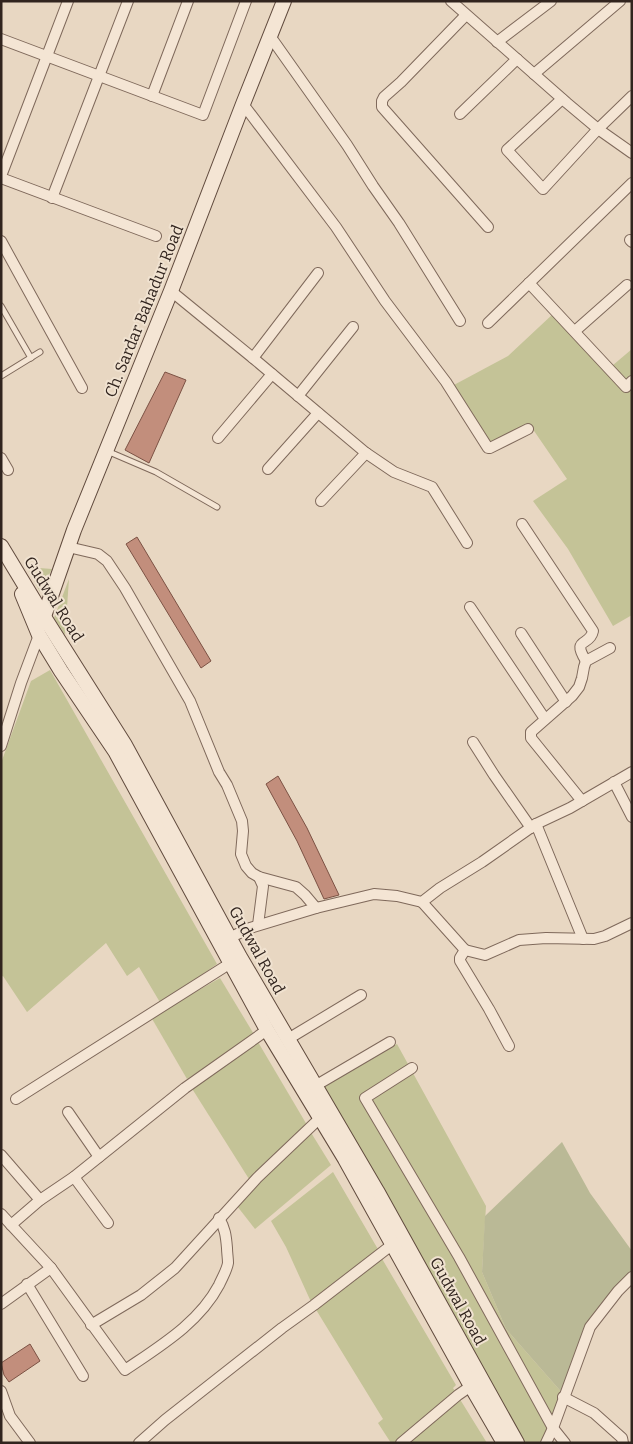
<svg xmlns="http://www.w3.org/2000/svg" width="633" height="1444" font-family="Bitter,serif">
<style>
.green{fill:#c4c397}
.cemetery{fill:#bab996}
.building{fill:#c28e7c;stroke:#7c5244}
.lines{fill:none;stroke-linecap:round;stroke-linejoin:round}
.lane-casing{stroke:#7f695b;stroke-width:7}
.street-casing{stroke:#7f695b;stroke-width:12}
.secondary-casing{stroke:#614b3e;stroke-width:16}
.lane{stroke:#f4e5d4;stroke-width:5}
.street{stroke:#f4e5d4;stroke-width:10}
.secondary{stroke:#f4e5d4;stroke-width:14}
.labels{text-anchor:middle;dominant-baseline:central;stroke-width:4;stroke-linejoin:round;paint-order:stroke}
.street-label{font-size:16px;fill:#31241e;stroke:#f0e2d0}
</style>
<rect width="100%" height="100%" fill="#e8d7c2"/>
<g class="green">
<path d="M 554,313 L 606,371 L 632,349 L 632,615 L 613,626 L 568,549 L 533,501 L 567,479 L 530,425 L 490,442 L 452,386 L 508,356 Z"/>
<path d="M 27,567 L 52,569 L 40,592 Z"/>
<path d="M 69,579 L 65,635 L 54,618 Z"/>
<path d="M 50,670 L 217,964 L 161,1004 L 139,967 L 127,976 L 106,943 L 27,1012 L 3,976 L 1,977 L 1,763 L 31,681 Z"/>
<path d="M 220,978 L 255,1036 L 187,1079 L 151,1017 Z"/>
<path d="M 258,1042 L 307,1125 L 249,1179 L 191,1087 Z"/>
<path d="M 397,1044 L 486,1206 L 482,1272 L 506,1329 L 564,1395 L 547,1443 L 525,1443 L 322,1087 L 326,1083 Z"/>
<path d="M 310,1131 L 331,1165 L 255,1229 L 237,1206 Z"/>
<path d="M 333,1172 L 379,1251 L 312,1304 L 286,1247 L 271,1221 Z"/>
<path d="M 381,1257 L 456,1385 L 453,1388 L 487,1443 L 391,1443 L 378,1423 L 383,1419 L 315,1308 Z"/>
</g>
<path class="cemetery" d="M 562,1142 L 590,1193 L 632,1251 L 632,1276 L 590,1329 L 564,1395 L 506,1329 L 482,1272 L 485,1216 Z"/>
<g class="building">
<path d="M 165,372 L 186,380 L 149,463 L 125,450 Z"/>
<path d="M 137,537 L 211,661 L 201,668 L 126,544 Z"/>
<path d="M 278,776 L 307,828 L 339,895 L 324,899 L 297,841 L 266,784 Z"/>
<path d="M 30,1344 L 40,1361 L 9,1382 L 4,1375 L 1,1363 Z"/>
</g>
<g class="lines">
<g class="lane-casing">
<g id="lane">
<path d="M 1,306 L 31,358"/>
<path d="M 1,376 L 40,352"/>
<path d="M 107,451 L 156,472 L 217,507"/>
</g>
</g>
<g class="street-casing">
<g id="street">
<path d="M 451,1 L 567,103 L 598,129 L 632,153"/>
<path d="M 466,15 L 401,82 L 384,97 L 382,101 L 382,107 L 488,227"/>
<path d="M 270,36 L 347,145 L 373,186 L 399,223 L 460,321"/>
<path d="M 1,39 L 203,115 L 246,1"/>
<path d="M 497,42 L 551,1"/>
<path d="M 534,74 L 620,1"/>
<path d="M 152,96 L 188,1"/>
<path d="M 562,99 L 507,150 L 543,189 L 598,129 L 632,96"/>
<path d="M 243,104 L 336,227 L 385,301 L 446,382 L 488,448 L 490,448 L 528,429"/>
<path d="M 460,114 L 517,59"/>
<path d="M 1,176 L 68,1"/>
<path d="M 1,178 L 156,236"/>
<path d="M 52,198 L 128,1"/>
<path d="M 630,240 L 632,242"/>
<path d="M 1,241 L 82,388"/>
<path d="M 529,283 L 626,387 L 632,381"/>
<path d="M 171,291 L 253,358 L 366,453 L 394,472 L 432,487 L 467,543"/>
<path d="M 488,323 L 632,183"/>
<path d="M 575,331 L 627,285"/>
<path d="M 253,358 L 318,273"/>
<path d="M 298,396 L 353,327"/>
<path d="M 218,438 L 272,374"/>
<path d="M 1,458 L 8,470"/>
<path d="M 268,469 L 318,413"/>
<path d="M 321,501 L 366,453"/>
<path d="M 522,524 L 593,631 C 590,647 571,637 586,661"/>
<path d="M 68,547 L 98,554 L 107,561 L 125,588 L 190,701 L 219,772 L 227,785 L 242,821 L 243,831 L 241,854 L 246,866 L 252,873 L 259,877 L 296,887 L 305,895 L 316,908"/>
<path d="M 470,607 L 545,719"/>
<path d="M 521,633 L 566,702"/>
<path d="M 473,742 L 494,775 L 531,828"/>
<path d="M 1,746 L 21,683 L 39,635"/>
<path d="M 614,782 L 632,817"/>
<path d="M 582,801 L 531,738 L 531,732 L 572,696 L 579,687 L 582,678 L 584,667 L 586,661 L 610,648"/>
<path d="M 536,824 L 583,939"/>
<path d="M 422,902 L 465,950 L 460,958 L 460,961 L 489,1009 L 509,1046"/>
<path d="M 258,925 L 263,886 L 259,877"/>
<path d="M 229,938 L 250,928 L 316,908 L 374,894 L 397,896 L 422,902 L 440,888 L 482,862 L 536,824 L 570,808 L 632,772"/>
<path d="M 465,950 L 485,955 L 519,940 L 546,938 L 594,939 L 605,936 L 632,923"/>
<path d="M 288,1039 L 361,995"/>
<path d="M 412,1068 L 365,1098 L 459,1257 L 553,1428 L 565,1443"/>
<path d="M 315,1086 L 390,1042"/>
<path d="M 16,1099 L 237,959"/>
<path d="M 68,1112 L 99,1157"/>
<path d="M 1,1155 L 40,1200"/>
<path d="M 1,1214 L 51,1268 L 125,1370 C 160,1346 199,1323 219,1285 C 222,1278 227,1270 228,1263 C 228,1258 227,1253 227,1248 C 226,1236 225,1228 219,1218"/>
<path d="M 108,1223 L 74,1177 L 185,1088 L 267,1030"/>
<path d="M 11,1225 L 40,1200 L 74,1177"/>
<path d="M 27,1284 L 83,1376"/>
<path d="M 1,1304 L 51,1268"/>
<path d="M 91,1325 L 141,1295 L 175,1268 L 257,1178 L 320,1118"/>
<path d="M 1,1391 L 10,1416 L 30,1443"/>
<path d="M 563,1397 L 594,1413 L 622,1438 L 623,1443"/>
<path d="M 139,1443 L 165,1420 L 282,1328 L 314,1305 L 393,1244"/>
<path d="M 401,1443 L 458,1395 L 471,1386"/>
<path d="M 546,1443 L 553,1428 L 590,1327 L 618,1291 L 632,1277"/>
</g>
</g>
<g class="secondary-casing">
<g id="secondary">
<path d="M 1,546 L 44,617 L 125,745 L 240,957 L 377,1191 L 517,1443"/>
<path d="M 22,594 L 39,635 L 61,671 L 115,751 L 267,1030 L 345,1159 L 471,1386 L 504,1443"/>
<path d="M 42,622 L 74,530 L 171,291 L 243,104 L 284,1"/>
</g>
</g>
<use href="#lane" class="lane"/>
<use href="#street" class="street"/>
<use href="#secondary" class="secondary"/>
</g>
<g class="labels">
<g class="street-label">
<text transform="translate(144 311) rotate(-68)">Ch. Sardar Bahadur Road</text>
<text transform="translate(54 599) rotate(58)">Gudwal Road</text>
<text transform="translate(257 950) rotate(61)">Gudwal Road</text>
<text transform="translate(458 1301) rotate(61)">Gudwal Road</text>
</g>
</g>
<rect width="633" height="1444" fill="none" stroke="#31241e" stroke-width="5"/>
</svg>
